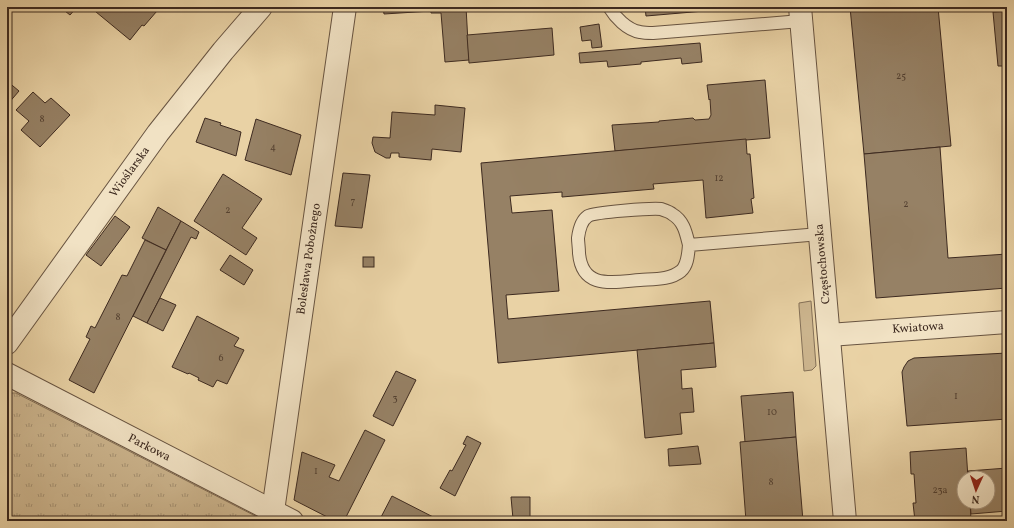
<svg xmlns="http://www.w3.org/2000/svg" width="1014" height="528" font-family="Vollkorn,serif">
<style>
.grass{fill:#ccb58e;stroke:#847057}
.park{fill:url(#park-tufts);stroke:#847057}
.building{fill:#968165;stroke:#3d2a20}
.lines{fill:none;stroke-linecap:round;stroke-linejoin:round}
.service-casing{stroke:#685441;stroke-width:14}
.minor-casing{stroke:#685441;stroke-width:24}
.tertiary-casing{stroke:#685441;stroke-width:24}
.service{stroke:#f1e2c4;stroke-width:12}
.minor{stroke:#f1e2c4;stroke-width:22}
.tertiary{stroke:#f1e2c4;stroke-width:22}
.labels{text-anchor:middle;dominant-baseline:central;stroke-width:3;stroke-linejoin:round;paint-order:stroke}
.number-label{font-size:10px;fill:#534031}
.street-label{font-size:12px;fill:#3d2a20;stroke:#f1e2c4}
</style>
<defs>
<pattern id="park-tufts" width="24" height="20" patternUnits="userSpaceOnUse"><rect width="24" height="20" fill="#ccb58e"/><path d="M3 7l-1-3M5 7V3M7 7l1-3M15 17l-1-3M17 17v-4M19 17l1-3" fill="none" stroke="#a79374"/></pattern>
</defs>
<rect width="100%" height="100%" fill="#e9d2a5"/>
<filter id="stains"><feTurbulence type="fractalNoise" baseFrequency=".005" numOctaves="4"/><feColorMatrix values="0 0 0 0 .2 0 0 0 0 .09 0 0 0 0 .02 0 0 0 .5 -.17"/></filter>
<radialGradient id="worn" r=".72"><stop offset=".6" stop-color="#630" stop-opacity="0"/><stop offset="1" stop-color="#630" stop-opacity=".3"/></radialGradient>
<path class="grass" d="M 811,301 L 816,366 L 812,370 L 804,371 L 799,306 L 799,303 Z"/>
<path class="park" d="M 7,393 L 16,393 L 265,521 L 7,521 Z"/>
<g class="building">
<path d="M 60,7 L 77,7 L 70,15 Z"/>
<path d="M 90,7 L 152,7 L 157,11 L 144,26 L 142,25 L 130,40 Z"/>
<path d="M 383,7 L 466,7 L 469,60 L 445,62 L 441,13 L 431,13 L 431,11 L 384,14 Z"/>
<path d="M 645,7 L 739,7 L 739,8 L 646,16 Z"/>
<path d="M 850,7 L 938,7 L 951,146 L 864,154 Z"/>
<path d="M 1007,11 L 1007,66 L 998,66 L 993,12 Z"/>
<path d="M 599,24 L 602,47 L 592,48 L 591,40 L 582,41 L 580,27 Z"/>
<path d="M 552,28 L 554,55 L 469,63 L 467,35 Z"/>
<path d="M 700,43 L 702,62 L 682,64 L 681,58 L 641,62 L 641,64 L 608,67 L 607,61 L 580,63 L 579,53 Z"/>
<path d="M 765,80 L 770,138 L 615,151 L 612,125 L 659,122 L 659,121 L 693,118 L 695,120 L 709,119 L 711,115 L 710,99 L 709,100 L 707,85 Z"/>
<path d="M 7,81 L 19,91 L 7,105 Z"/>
<path d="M 33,92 L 45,103 L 51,98 L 70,115 L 40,147 L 21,130 L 29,121 L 16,110 Z"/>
<path d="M 435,105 L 465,108 L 461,152 L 432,149 L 431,160 L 399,157 L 399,153 L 391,153 L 390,158 L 386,158 L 375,152 L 372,143 L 373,137 L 390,138 L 392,112 L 435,115 Z"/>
<path d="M 205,118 L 221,123 L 220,125 L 241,132 L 236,156 L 196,142 Z"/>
<path d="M 256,119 L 301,135 L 291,175 L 245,160 Z"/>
<path d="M 746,139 L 747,154 L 750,154 L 754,198 L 751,199 L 753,213 L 706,218 L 703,180 L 653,184 L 654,189 L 562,197 L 562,192 L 510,196 L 512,213 L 552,210 L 559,291 L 506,295 L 508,319 L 710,301 L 714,343 L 498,363 L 481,163 Z"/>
<path d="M 940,147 L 948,258 L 1007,254 L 1007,288 L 876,298 L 864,154 Z"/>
<path d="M 343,173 L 370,175 L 362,228 L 335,226 Z"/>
<path d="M 223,174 L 262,199 L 242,228 L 257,238 L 246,255 L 194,221 Z"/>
<path d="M 158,207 L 181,221 L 166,250 L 142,238 Z"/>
<path d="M 115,216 L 130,227 L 101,266 L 86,255 Z"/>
<path d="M 181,221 L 199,232 L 196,239 L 191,237 L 147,323 L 133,316 Z"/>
<path d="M 145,240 L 166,250 L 94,393 L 69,380 L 90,339 L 86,337 L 91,326 L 95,328 L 122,275 L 127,276 Z"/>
<path d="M 230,255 L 253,270 L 244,285 L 220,270 Z"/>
<rect x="363" y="257" width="11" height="10"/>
<path d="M 160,298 L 176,305 L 163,331 L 147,323 Z"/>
<path d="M 197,316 L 239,338 L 234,346 L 244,350 L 227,384 L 217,380 L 213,387 L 198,380 L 199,378 L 189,373 L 188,374 L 172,367 Z"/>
<path d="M 714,343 L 716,367 L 681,370 L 682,389 L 692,388 L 694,412 L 680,413 L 682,434 L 645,438 L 637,350 Z"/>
<path d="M 1007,353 L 1007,419 L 907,426 L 902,372 L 904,367 L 908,361 L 914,358 Z"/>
<path d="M 396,371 L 416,380 L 393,426 L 373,416 Z"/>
<path d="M 793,392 L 796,437 L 745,442 L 741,396 Z"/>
<path d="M 365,430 L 385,440 L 344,521 L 335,521 L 294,500 L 302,452 L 335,465 L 329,477 L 339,481 Z"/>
<path d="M 467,436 L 481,443 L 455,496 L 440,488 L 450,470 L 452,471 L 466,445 L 463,444 Z"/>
<path d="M 796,437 L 803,521 L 746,521 L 740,442 Z"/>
<path d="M 698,446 L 701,464 L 669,466 L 668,449 Z"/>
<path d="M 966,448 L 968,478 L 964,478 L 964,502 L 970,502 L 971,520 L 915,521 L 913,503 L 916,503 L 914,474 L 911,474 L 910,452 Z"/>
<path d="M 1007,468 L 1007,511 L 971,514 L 970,502 L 988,502 L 988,478 L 968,478 L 968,471 Z"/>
<path d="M 392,496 L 441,521 L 379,521 Z"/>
<path d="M 511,497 L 530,497 L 530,520 L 513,519 Z"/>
</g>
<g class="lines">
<g class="service-casing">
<g id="service">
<path d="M 609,7 C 615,17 627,30 640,32 C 644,33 649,33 653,33 L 801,21"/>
<path d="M 689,245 C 688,254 688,265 681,271 C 670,280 654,279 640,280 C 613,282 582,290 579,253 C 579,248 578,242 578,238 C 579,230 582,220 588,216 C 595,212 652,208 661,209 C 664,210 670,212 672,214 C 684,221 686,233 689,245 L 820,234"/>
</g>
</g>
<g class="minor-casing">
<g id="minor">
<path d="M 829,335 L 1007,322"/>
<path d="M 7,343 L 158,133 L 223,51 L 261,7"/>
<path d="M 7,374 L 292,521"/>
<path d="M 273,511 L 345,7"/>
</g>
</g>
<g class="tertiary-casing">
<path id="tertiary" d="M 800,7 L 845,521"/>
</g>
<use href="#service" class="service"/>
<use href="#minor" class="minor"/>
<use href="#tertiary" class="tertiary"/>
</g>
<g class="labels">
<g class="number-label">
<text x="901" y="76">25</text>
<text x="42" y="119">8</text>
<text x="273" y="147">4</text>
<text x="719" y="178">12</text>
<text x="353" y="201">7</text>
<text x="906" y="204">2</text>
<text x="228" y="210">2</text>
<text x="118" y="317">8</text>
<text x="221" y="358">6</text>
<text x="956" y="396">1</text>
<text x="395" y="398">3</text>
<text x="772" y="412">10</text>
<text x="316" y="471">1</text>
<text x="771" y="482">8</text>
<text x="940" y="490">23a</text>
</g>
<g class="street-label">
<text transform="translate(130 172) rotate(-54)">Wioślarska</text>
<text transform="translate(309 259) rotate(-82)">Bolesława Pobożnego</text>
<text transform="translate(823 264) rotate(-95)">Częstochowska</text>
<text transform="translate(918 328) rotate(-4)">Kwiatowa</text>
<text transform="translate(149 448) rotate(27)">Parkowa</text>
</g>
</g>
<rect width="1014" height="528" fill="none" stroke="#e9d2a5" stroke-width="24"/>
<rect x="8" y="8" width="998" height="512" fill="none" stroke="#3d2a20" stroke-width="2"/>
<rect x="12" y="12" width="990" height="504" fill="none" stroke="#3d2a20"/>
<g transform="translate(976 490) rotate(183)"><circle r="19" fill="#f1e2c4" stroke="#a99882"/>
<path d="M0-3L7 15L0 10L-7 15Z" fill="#8f2418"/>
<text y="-6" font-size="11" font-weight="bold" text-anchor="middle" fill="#3d2a20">N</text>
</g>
<rect width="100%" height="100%" filter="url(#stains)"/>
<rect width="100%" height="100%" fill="url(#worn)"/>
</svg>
